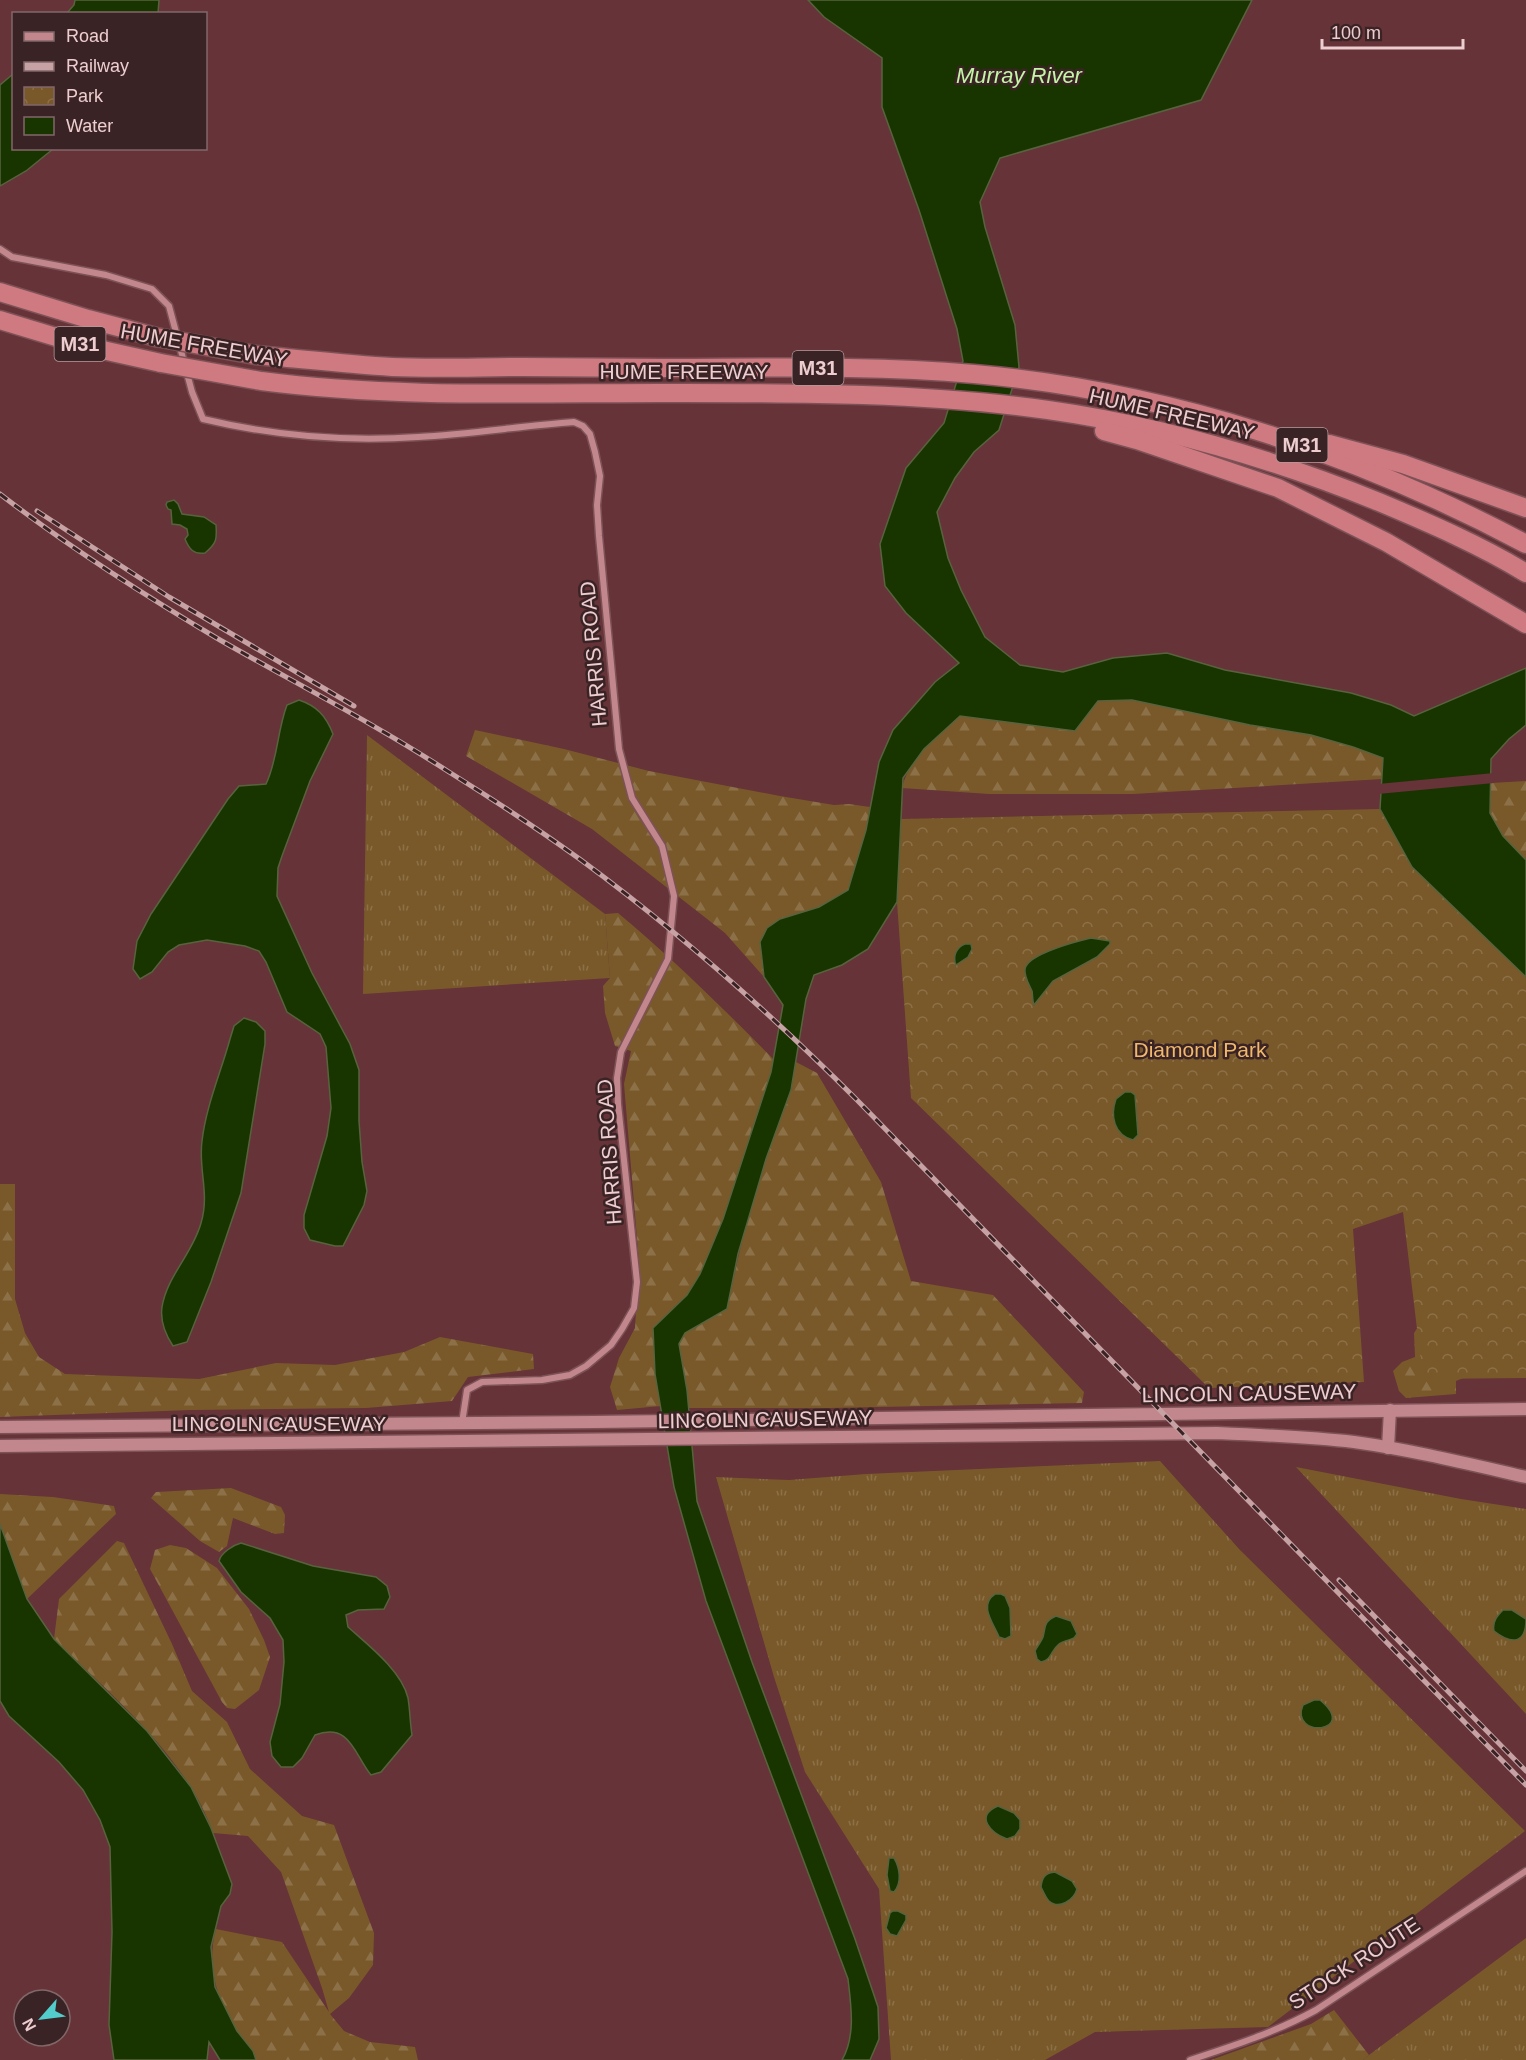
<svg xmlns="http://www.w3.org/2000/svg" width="1526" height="2060" font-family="Helvetica,sans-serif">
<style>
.grass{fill:url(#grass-tufts)}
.forest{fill:url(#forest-firs)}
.park{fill:url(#park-crowns)}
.water{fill:#183500;stroke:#58633e;stroke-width:1.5}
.pier{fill:#653338}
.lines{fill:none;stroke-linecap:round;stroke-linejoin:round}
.street-casing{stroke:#7d5257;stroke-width:9}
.secondary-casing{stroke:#7d5257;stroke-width:15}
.highway-casing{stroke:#7d5257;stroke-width:21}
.street{stroke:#c2878c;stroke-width:6}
.secondary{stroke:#c2878c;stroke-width:12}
.highway{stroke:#cf7981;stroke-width:18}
.rail-casing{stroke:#c7a2a5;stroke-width:5}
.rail{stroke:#3a2325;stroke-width:3;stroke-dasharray:9;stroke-linecap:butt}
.highway-bridge-casing{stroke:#7d5257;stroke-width:21;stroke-linecap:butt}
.highway-bridge{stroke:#cf7981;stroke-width:18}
.labels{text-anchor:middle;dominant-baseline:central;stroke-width:5;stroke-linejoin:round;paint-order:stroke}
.shield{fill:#3a2325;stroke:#b79a9c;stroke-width:1.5}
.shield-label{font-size:20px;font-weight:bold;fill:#edcdcf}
.street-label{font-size:21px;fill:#edcdcf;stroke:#3a2325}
.park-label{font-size:21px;fill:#f0b86a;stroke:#3a2325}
.water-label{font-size:22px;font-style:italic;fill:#c4f5a7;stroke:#3a2325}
</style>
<defs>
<pattern id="grass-tufts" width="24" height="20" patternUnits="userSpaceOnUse" patternTransform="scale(1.5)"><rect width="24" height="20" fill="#79592a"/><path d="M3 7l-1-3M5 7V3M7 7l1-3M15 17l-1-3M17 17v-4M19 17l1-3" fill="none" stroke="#8c7048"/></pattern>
<pattern id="forest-firs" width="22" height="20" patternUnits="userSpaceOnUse" patternTransform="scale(1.5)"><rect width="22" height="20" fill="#79592a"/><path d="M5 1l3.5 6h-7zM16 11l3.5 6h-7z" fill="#8c7048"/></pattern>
<pattern id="park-crowns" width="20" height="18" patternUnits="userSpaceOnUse" patternTransform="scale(1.5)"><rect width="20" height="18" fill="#79592a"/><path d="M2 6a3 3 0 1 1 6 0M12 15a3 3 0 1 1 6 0" fill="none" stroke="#8c7048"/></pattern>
</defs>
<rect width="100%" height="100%" fill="#653338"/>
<g class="grass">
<path d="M 367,735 L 605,914 L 610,978 L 363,994 Z"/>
<path d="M 1160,1461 L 1240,1550 L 1525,1831 L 1268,2027 L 1095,2032 L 1045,2060 L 891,2060 L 879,1889 L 805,1772 L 774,1677 L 716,1477 L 789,1480 L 866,1474 Z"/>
<path d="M 1296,1467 L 1461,1499 L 1526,1509 L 1526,1714 Z"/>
<path d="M 1526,1938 L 1526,2060 L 1363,2060 L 1369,2055 Z"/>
</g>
<g class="forest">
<path d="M 1132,700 L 1250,725 L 1311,735 L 1353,747 L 1383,758 L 1382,779 L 1133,794 L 989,794 L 902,788 C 909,757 938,736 960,716 L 998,720 L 1098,701 Z"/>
<path d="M 475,730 L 564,749 L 649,771 L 780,796 L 834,805 L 849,804 L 870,807 L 866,830 L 848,890 L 819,907 L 780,919 L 760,942 L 764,977 L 725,933 L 592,829 L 466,756 Z"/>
<path d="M 1526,781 L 1526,860 L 1503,836 L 1490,813 L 1491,783 Z"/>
<path d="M 618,913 C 673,959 724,1009 774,1060 L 771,1072 L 723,1219 L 700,1274 L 687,1295 L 653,1328 L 655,1374 L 661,1406 L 617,1410 L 610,1387 L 619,1358 L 635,1328 L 639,1262 L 624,1084 L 631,1051 L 615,1046 L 605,1013 L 603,986 L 610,978 L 605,914 Z"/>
<path d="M 796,1062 L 817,1073 L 881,1182 L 911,1281 L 993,1295 L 1084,1392 L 1082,1403 L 829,1408 L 689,1408 L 679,1344 L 685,1333 L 727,1308 C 738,1258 749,1207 766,1158 C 777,1124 790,1096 796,1062 Z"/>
<path d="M 0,1184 L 15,1184 L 15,1299 L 25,1333 L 39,1357 L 65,1374 L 199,1379 L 276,1363 L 335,1365 L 404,1352 L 440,1337 L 533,1354 L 534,1369 L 468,1377 L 452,1401 L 366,1408 L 191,1410 L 0,1417 Z"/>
<path d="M 1420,1324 L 1473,1374 L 1456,1381 L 1456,1394 L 1406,1398 L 1399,1391 L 1393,1371 L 1402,1362 L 1415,1357 L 1414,1333 Z"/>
<path d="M 231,1488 L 281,1507 L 285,1515 L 284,1533 L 275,1534 L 233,1518 L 227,1546 L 219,1552 L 200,1541 L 151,1498 L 156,1492 Z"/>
<path d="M 0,1494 L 53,1497 L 114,1506 L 116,1514 L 27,1599 L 0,1524 Z"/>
<path d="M 117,1541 L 124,1543 L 172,1644 L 192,1691 L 227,1722 L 250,1769 L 302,1816 L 334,1825 L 374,1933 L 373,1965 L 349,1998 L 330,2014 L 344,2031 L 370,2042 L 415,2047 L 418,2060 L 256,2060 C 252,2049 245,2042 238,2032 C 217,2001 206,1966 216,1929 L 282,1942 L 329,2012 L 322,1988 L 281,1872 L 248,1836 L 213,1833 C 188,1758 109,1693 54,1639 L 59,1599 Z"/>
<path d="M 170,1545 L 186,1548 L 217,1568 L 249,1609 L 264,1640 L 270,1657 L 259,1690 L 235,1709 L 227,1708 L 222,1702 L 150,1569 L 155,1550 Z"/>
<path d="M 1334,2010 L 1369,2055 L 1363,2060 L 1211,2060 L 1311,2024 Z"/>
</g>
<path class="park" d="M 1380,809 L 1412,867 L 1526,977 L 1526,1378 L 1423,1379 L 1403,1212 L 1353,1229 L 1364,1382 L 1209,1388 L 911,1098 L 897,902 L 901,819 Z"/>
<g class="water">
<path d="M 75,0 L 159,0 L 158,13 L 67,13 L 74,5 Z"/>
<path d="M 808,0 L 1252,0 L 1201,100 L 1000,158 L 980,202 L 985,227 L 1015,325 L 1019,367 L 999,430 L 974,452 L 955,478 L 937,512 L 948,558 L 961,590 L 985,637 L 1020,665 L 1063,672 L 1113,658 L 1167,653 L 1225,670 L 1351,693 L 1391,705 L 1414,716 L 1526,668 L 1526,725 L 1509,739 L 1491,759 L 1490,813 L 1503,836 L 1526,860 L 1526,977 L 1412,867 L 1380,809 L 1383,758 L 1353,747 L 1311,735 L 1250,725 L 1132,700 L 1098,701 L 1075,731 L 960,716 L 924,749 L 903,778 L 897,902 L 868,949 L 842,965 L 814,975 L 806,999 L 791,1090 L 766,1159 L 738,1254 L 727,1309 L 685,1333 L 679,1344 L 687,1390 L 697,1501 L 752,1662 L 855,1939 L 878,2007 L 879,2039 L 870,2060 L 842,2060 C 856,2036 851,2005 848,1979 L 706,1601 L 674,1487 L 655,1374 L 653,1328 L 687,1295 L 700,1274 L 723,1219 L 771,1072 L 783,1005 L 764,977 L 760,942 L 767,928 L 780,919 L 819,907 L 848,890 L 866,830 L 879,762 L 893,730 L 935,682 L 959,663 L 906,613 L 885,586 L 880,544 L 906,468 L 944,423 L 963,361 L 957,329 L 919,210 L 882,107 L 882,58 L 824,17 Z"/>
<path d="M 13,74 L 14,148 L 53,149 L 26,171 L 0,186 L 0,85 Z"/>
<path d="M 174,500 L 178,504 L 182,514 L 204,517 L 216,525 C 217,539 217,543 205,553 C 194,555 189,549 185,539 L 188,535 L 187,529 L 180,525 L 172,524 L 171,510 L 168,509 L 166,505 L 167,502 Z"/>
<path d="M 299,700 C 317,706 326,716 333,734 L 310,781 L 282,856 L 278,868 L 277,896 L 312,973 L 350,1044 L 359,1070 L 359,1121 L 362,1162 L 367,1191 L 364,1205 L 343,1246 L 335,1246 L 310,1240 L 304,1228 L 304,1215 L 327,1136 L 331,1108 L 326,1047 L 320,1034 L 287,1012 L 266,962 L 259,951 L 245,946 L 207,940 L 179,945 L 168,952 L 152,972 L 140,979 L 133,969 L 137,941 L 151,914 L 228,799 L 239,786 L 266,784 C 278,759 277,731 287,705 Z"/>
<path d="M 1091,938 L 1110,941 L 1110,944 L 1097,957 L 1053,981 L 1034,1005 C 1032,1000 1033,996 1032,991 C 1029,984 1024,977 1025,969 C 1027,954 1078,941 1091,938 Z"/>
<path d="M 965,944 L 971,944 L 972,949 L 968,957 L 956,965 C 952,956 957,947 965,944 Z"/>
<path d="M 244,1018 L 256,1022 L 265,1031 L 265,1044 L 241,1193 L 211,1282 L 187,1342 L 173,1346 C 165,1334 160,1321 162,1307 C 167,1276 193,1253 201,1223 C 210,1193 198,1169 202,1141 C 206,1106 221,1072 230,1039 L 234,1026 Z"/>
<path d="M 1125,1092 L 1131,1092 L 1135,1095 L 1138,1135 L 1133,1140 C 1114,1135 1110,1116 1116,1099 Z"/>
<path d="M 0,1524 L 27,1599 L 54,1639 L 147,1731 L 191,1787 L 211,1828 L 232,1884 L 230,1894 L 221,1906 L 211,1947 L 215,1987 L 237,2031 L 253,2051 L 256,2060 L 220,2060 L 209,2042 L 207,2060 L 114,2060 L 109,2025 L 112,1932 L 110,1847 L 100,1820 L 83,1790 L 59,1762 L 9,1716 L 0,1701 Z"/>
<path d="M 241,1543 L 313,1566 L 376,1577 L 387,1586 L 390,1597 L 384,1609 L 358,1610 L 346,1615 L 348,1627 C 367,1644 402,1671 408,1698 C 410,1710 410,1723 412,1735 L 381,1772 L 371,1775 C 354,1754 350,1722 315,1735 L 302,1758 L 293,1767 L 281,1767 L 272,1756 L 270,1742 L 280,1704 L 284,1662 L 283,1640 L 270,1618 L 241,1592 L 219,1561 C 221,1553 233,1545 241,1543 Z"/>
<path d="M 995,1594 L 1001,1594 L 1005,1596 L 1010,1608 L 1011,1636 L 1005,1639 L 999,1637 C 994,1624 978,1605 995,1594 Z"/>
<path d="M 1503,1610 L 1512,1610 L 1526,1619 C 1526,1644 1512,1645 1494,1631 C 1492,1622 1497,1616 1503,1610 Z"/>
<path d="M 1056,1616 L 1071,1621 L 1077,1634 L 1074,1638 C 1070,1640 1063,1641 1059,1644 C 1051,1650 1052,1660 1041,1662 L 1037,1659 L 1035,1651 C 1037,1647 1041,1642 1043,1637 C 1046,1626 1043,1622 1056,1616 Z"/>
<path d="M 1314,1700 L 1320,1700 C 1360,1733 1289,1739 1303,1705 Z"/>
<path d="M 998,1806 L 1014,1813 L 1020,1820 L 1020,1829 L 1015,1836 L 1007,1839 C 991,1833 974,1816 998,1806 Z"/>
<path d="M 889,1858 L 894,1858 C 900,1868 902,1883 894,1892 L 890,1891 L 887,1875 Z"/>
<path d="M 1055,1872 L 1072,1881 L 1077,1889 C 1074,1900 1059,1910 1049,1901 C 1046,1898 1043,1891 1041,1887 C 1042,1877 1045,1873 1055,1872 Z"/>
<path d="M 893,1911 L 898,1911 L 906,1915 L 906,1920 L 897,1936 L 890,1934 L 886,1928 L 890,1913 Z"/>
</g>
<path class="pier" d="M 1494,773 L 1494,783 L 1378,794 L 1378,784 Z"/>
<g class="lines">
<g class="street-casing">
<g id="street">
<path d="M 0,249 L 12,257 L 106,275 L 152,289 L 169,306 L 192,392 L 203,419 C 274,436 346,442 418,437 C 470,434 522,426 574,422 L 583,426 L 590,434 L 595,452 L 600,476 L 597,505 L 599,536 L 619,749 L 632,798 L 662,846 L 674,896 L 668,959 L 621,1052 L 617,1078 L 618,1104 L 637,1282 L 634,1308 L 622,1329 L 611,1345 L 586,1366 L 570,1375 L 542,1380 L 482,1382 L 467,1390 L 462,1423"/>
<path d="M 1190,2060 C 1233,2046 1276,2032 1316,2010 L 1526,1871"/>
</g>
</g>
<g class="secondary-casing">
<g id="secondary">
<path d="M 0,1427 L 594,1422 L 1526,1409"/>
<path d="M 0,1446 L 1217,1433 C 1263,1435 1309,1437 1354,1442 C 1412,1450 1469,1464 1526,1477"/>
<path d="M 1388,1448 L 1390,1410"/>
</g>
</g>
<g class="highway-casing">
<g id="highway">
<path d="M 0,292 L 88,319 L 156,337"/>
<path d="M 0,320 L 89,347 L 161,363"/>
<path d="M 255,355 C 301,359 346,364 392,367 C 436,369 479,367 523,367 C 569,367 614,368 660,368 C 765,368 869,365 974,374 C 1167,391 1355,453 1526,544"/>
<path d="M 261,381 C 392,398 525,393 658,393 C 787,393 919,392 1048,410 C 1162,426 1273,459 1379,502 C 1429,523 1480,545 1526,573"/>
<path d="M 1104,431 L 1137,440 L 1278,488 L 1386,542 L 1526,624"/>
<path d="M 1329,444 L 1403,464 L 1526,508"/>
</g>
</g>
<use href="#street" class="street"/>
<use href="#secondary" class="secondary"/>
<use href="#highway" class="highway"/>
<g class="rail-casing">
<g id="rail">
<path d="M 0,494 C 70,548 144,595 220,640 C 297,684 375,724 449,772 C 494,800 538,829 581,860 C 679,932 770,1013 856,1099 L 1526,1785"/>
<path d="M 37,511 L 169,597 L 354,706"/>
<path d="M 1339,1580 L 1526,1771"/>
</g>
</g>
<use href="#rail" class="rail"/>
<g class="highway-bridge-casing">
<g id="highway-bridge">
<path d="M 156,337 L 255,355"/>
<path d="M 161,363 L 261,381"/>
</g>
</g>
<use href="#highway-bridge" class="highway-bridge"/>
</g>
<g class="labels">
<g class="shield">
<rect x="54.5" y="327" width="51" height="34" rx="4.5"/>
<rect x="792.5" y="351" width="51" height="34" rx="4.5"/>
<rect x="1276.5" y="428" width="51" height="34" rx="4.5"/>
</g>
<g class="shield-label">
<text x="80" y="344">M31</text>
<text x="818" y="368">M31</text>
<text x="1302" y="445">M31</text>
</g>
<g class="street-label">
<text transform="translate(204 345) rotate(10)">HUME FREEWAY</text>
<text x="684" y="371">HUME FREEWAY</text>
<text transform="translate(1172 414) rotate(13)">HUME FREEWAY</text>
<text transform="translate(593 654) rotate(-95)">HARRIS ROAD</text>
<text transform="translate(609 1152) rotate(-94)">HARRIS ROAD</text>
<text transform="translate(1249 1393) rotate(-1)">LINCOLN CAUSEWAY</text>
<text transform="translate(765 1419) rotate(-1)">LINCOLN CAUSEWAY</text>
<text x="279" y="1423">LINCOLN CAUSEWAY</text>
<text transform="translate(1354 1963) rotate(-33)">STOCK ROUTE</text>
</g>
<g class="park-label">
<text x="1200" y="1049">Diamond Park</text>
</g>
<g class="water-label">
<text x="1019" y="75">Murray River</text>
</g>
</g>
<rect x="12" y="12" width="195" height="138" fill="#3a2325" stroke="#826769" stroke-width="1.5"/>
<rect x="24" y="32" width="30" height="9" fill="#c2878c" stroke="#826769" stroke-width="1.5"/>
<text x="66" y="42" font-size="18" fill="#edcdcf">Road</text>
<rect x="24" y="62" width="30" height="9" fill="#c7a2a5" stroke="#826769" stroke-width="1.5"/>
<text x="66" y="72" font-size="18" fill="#edcdcf">Railway</text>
<rect x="24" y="87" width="30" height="18" fill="url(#park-crowns)" stroke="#826769" stroke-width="1.5"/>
<text x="66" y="102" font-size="18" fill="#edcdcf">Park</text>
<rect x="24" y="117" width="30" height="18" fill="#183500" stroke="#826769" stroke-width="1.5"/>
<text x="66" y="132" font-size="18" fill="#edcdcf">Water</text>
<g transform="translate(42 2018) rotate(242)"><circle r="28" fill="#3a2325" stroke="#826769" stroke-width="1.5"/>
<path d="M0-4.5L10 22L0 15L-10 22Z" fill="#52cdcc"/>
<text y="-9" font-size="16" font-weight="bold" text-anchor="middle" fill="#edcdcf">N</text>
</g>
<path d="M1322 39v9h141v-9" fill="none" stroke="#edcdcf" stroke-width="3"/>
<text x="1331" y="39" font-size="18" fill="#edcdcf" stroke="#3a2325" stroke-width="4.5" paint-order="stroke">100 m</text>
</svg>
